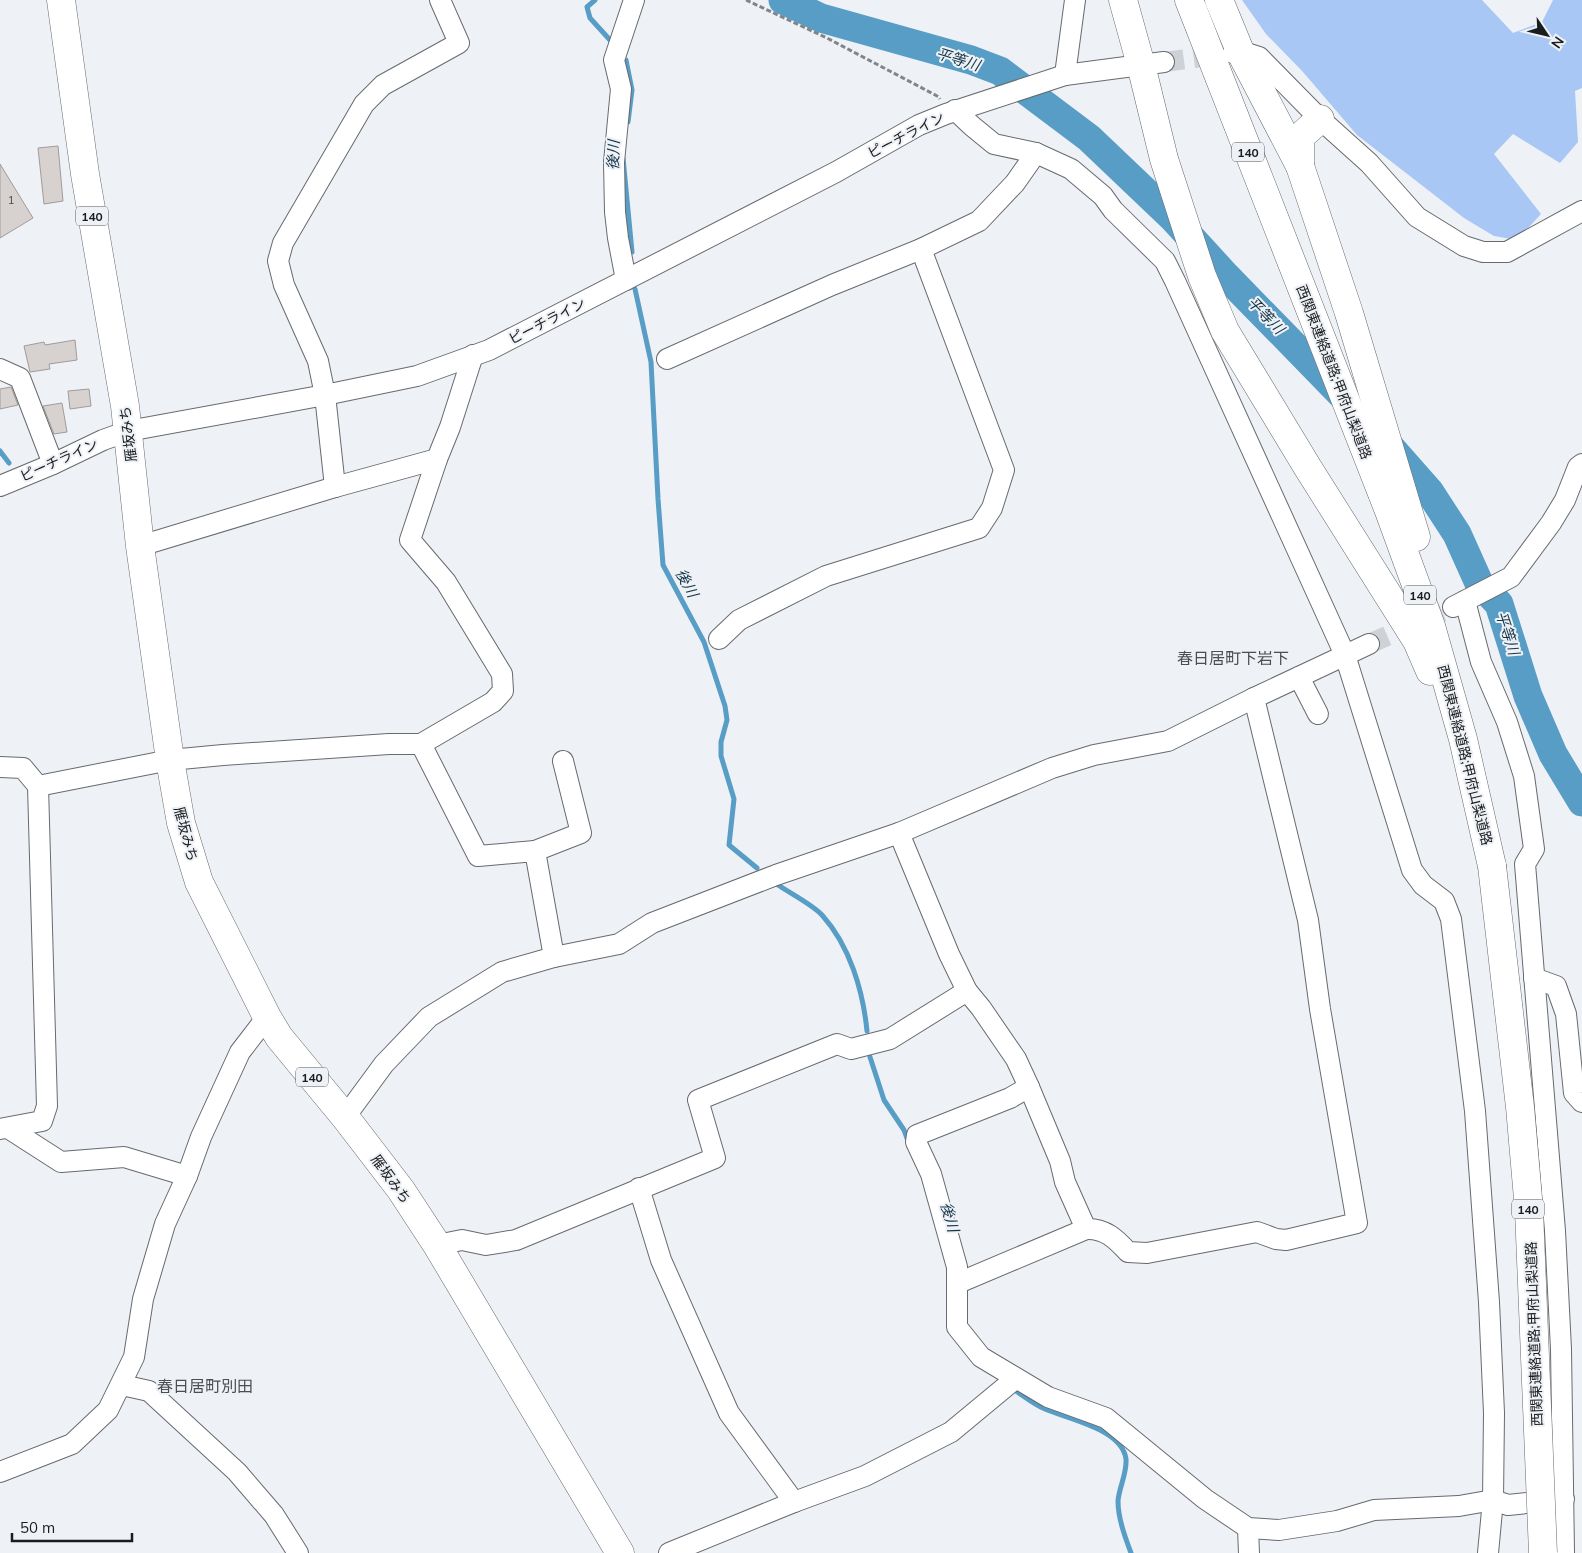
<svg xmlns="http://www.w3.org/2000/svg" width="1582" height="1553" font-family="Mulish,'Noto Sans JP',sans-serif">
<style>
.green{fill:#a8c7f5}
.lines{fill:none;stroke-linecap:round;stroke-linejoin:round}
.stream{stroke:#579dc6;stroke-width:5}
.river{stroke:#579dc6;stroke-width:29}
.building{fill:#d7d1cf;stroke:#a19b9a}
.minor-tunnel{stroke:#ced1d5;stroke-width:20;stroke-dasharray:20 10;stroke-linecap:butt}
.minor-casing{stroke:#676a6e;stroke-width:22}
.highway-casing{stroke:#676a6e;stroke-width:29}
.path{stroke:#828588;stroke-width:3;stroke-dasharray:5 2.5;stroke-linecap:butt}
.minor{stroke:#fff;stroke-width:20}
.highway{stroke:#fff;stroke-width:28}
.highway-bridge-casing{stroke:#676a6e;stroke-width:29;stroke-linecap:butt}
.highway-bridge{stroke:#fff;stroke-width:28}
.labels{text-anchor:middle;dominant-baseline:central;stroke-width:4;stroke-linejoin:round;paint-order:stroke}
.number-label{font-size:11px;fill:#49494a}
.shield{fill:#eef1f6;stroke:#5a5c5e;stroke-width:1}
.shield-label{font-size:12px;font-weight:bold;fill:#1a1c1d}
.street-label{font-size:14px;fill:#1a1c1d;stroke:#eef1f6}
.water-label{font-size:15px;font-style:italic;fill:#153547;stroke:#eef1f6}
.quarter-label{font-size:16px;fill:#4c4e52;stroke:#eef1f6}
</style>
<rect width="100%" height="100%" fill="#eef1f6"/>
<path class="green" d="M 1242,0 L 1482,0 L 1513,33 L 1542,22 L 1553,0 L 1582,0 L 1582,88 L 1575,91 L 1578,142 L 1560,163 L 1513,134 L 1494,154 L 1541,214 L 1517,240 L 1494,236 L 1464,218 L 1357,135 L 1303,72 L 1266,34 Z"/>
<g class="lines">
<g class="stream">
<path d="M 595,0 L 587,7 L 590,18 L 610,40"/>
<path d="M 626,60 L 632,90 L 628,122"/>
<path d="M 623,158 L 632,252"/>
<path d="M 635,289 L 651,362 L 658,499 L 663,565 L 704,642 L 725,706 L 727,720 L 721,742 L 721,756 L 734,799 L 729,845 L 757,868"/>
<path d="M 0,451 L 9,463"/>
<path d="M 778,885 C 790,893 813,905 822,915 C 850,946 863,991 867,1031"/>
<path d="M 870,1057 L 884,1100 L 904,1130 L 908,1141"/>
<path d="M 1016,1391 C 1025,1397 1035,1405 1045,1409 C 1068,1419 1122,1429 1126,1459 C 1127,1474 1119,1487 1118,1501 C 1118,1518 1125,1537 1131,1553"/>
</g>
<g class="river">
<path d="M 783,0 L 821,18 L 971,60 L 1000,71 L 1089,138 L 1173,218 L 1226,276 L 1347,400"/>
<path d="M 1384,440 L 1429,491 L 1457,534 L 1479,583 L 1499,604 L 1528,696 L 1553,754 L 1582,802"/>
</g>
</g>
<g class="building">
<path d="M 58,146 L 63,201 L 44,204 L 38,148 Z"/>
<path d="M 0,164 L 33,218 L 0,238 Z"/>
<path d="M 75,340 L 77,360 L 49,364 L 50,369 L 30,372 L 24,346 L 44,342 L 45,345 Z"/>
<path d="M 11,387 L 18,405 L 0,409 L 0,389 Z"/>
<path d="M 89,389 L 91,406 L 70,409 L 68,391 Z"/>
<path d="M 62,403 L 67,432 L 54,434 L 43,406 Z"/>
</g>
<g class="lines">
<g class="minor-tunnel">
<path d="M 1164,62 L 1224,54"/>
<path d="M 1369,644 L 1453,607"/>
</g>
<g class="minor-casing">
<g id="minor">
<path d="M 1233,53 L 1240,51 L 1259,57 L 1320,119 L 1369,163 L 1417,217 L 1464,246 L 1483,252 L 1507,252 L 1582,211"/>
<path d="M 1065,75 L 1075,0"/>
<path d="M 955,110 L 972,126 L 994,144 L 1036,153 L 1071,169 L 1103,196 L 1113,210 L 1165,261 L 1175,281 L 1345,655 L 1412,870 L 1423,885 L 1444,901 L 1451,919 L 1475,1111 L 1489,1302 L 1494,1413 L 1493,1500 L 1488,1553"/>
<path d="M 626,280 L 618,238 L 615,212 L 614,162 L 621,89 L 614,60 L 634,0"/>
<path d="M 667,359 L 832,285 L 921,249 L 979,221 L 1015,183 L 1036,153"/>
<path d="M 0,369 L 20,378 L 53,464"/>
<path d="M 0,486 L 53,464 L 103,440 L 128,431 L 325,395 L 417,376 L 489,350 L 836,172 L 919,125 L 946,114 L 1065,75 L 1164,62"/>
<path d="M 335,487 L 325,395 L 318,361 L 284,285 L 278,261 L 283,243 L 364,104 L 383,85 L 459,43 L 440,0"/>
<path d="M 140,546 L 335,487 L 437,459 L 450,427 L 473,355"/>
<path d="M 1465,601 L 1481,662 L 1507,722 L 1524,776 L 1534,849 L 1525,864 L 1555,1231 L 1561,1349 L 1564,1553"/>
<path d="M 1453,607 L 1511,577 L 1551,523 L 1565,500 L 1578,467 L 1582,464"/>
<path d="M 719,639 L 739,620 L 826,576 L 979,528 L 992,508 L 1004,470 L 921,249"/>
<path d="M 1299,677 L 1318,714"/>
<path d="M 421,744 L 493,702 L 503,691 L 502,674 L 446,582 L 410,540 L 437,459"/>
<path d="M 0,767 L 23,768 L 38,786 L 47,1106 L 42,1121 L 0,1129"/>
<path d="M 38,786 L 170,760 L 223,755 L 389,744 L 421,744 L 478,856 L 535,851 L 554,957"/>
<path d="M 899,833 L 949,954 L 967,991 L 981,1008 L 1016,1059 L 1029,1087 L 1010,1098 L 917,1135 L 916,1142 L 931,1174 L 957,1267 L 957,1327 L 981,1357 L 1048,1397 L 1106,1418 L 1205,1499 L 1248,1528 L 1279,1530 L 1337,1521 L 1374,1510 L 1459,1506 L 1493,1500 L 1508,1505 L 1564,1499"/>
<path d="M 535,851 L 581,833 L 563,761"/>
<path d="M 1534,978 L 1556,986 L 1566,1014 L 1574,1093 L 1582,1102"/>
<path d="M 345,1117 L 384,1064 L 429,1017 L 502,972 L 554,957 L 619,944 L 652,923 L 776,875 L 899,833 L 1052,768 L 1094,755 L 1168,741 L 1254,698 L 1369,644"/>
<path d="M 8,1128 L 61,1162 L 124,1157 L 187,1176"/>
<path d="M 639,1188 L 661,1260 L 729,1413 L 794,1502"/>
<path d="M 1086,1229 C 1105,1228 1116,1239 1128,1252 L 1147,1253 L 1257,1232 L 1276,1239 L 1286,1240 L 1357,1223 L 1320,1009 L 1308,920 L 1254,698"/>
<path d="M 437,1245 L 462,1240 L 486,1245 L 516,1240 L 715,1158 L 698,1100 L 837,1044 L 851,1049 L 890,1039 L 967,991"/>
<path d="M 958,1283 L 1086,1229 L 1065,1182 L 1060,1161 L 1029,1087"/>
<path d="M 122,1385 L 149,1391 L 237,1472 L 274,1515 L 298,1553"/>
<path d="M 0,1472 L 72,1444 L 108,1410 L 134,1357 L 143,1299 L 165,1224 L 187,1176 L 201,1137 L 240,1052 L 267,1017"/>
<path d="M 1248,1528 L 1249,1553"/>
<path d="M 669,1553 L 794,1502 L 865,1476 L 951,1432 L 1015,1379"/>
</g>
</g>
<g class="highway-casing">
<g id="highway">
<path d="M 61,0 L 85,174 L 125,406 L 140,546 L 170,760 L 181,823 L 199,882 L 267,1017 L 279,1037 L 345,1117 L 401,1190 L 437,1245 L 620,1553"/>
<path d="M 1123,0 L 1141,65 L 1164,159 L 1202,276 L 1225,331 L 1308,468 L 1417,641 L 1430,671"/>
<path d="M 1189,0 L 1389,511 L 1431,626 L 1463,739 L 1492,866"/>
<path d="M 1219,0 L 1240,51 L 1300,166 L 1349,313 L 1416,537"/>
<path d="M 1300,166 L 1300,137 L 1320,119"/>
</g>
</g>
<path class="path" d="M 746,0 L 827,38 L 939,97 L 940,99"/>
<use href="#minor" class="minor"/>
<use href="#highway" class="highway"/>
<g class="highway-bridge-casing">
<path id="highway-bridge" d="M 1492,866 L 1520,1107 L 1529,1210 L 1543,1553"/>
</g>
<use href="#highway-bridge" class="highway-bridge"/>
</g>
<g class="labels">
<g class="number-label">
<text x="11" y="200">1</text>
</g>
<g class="shield">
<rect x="1232" y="142.5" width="32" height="19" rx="4"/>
<rect x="76" y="206.5" width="32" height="19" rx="4"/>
<rect x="1404" y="585.5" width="32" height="19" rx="4"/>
<rect x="296" y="1067.5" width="32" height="19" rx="4"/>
<rect x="1512" y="1199.5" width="32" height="19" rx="4"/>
</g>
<g class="shield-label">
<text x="1248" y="152">140</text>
<text x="92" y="216">140</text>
<text x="1420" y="595">140</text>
<text x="312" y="1077">140</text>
<text x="1528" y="1209">140</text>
</g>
<g class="street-label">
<text transform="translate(906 135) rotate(-27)">ピーチライン</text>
<text transform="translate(547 321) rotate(-27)">ピーチライン</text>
<text transform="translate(1334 372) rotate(69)">西関東連絡道路;甲府山梨道路</text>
<text transform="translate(128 434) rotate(-97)">雁坂みち</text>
<text transform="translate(59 460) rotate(-24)">ピーチライン</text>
<text transform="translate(1465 755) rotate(76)">西関東連絡道路;甲府山梨道路</text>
<text transform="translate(186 834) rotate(75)">雁坂みち</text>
<text transform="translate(391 1179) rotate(54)">雁坂みち</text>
<text transform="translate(1534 1334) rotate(-92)">西関東連絡道路;甲府山梨道路</text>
</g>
<g class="water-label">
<text transform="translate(958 59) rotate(17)">平等川</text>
<text transform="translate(613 155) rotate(-88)">後川</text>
<text transform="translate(1266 315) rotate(46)">平等川</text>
<text transform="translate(687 583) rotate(62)">後川</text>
<text transform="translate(1508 633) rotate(72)">平等川</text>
<text transform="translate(950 1217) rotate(74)">後川</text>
</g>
<g class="quarter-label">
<text x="1233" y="658">春日居町下岩下</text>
<text x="205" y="1386">春日居町別田</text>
</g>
</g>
<g transform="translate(1547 35) rotate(125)" stroke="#eef1f6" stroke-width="4" paint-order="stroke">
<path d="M0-4L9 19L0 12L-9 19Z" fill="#1a1c1d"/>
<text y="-8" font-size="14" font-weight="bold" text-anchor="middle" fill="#1a1c1d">N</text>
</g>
<path d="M12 1533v8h120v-8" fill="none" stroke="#1a1c1d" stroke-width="2.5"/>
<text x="20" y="1533" font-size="15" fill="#1a1c1d" stroke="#eef1f6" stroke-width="4" paint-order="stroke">50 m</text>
</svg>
